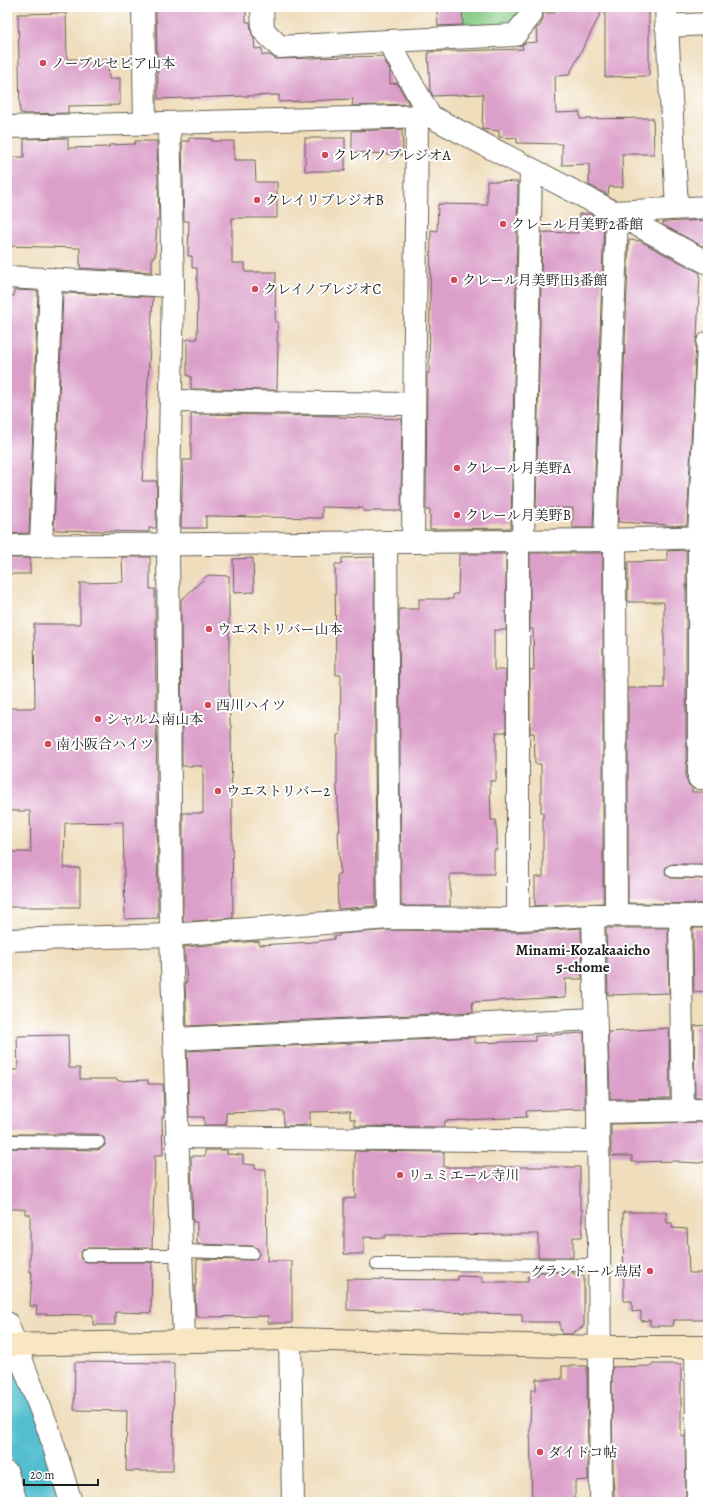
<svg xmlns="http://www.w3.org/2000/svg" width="715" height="1509" font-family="Alegreya,'Noto Serif JP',serif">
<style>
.green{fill:#87cb85;stroke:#527450}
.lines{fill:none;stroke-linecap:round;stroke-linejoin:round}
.river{stroke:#53becf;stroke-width:44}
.building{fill:#db9fc9}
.lane-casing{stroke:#666054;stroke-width:14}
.street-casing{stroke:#666054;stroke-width:24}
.secondary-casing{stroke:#666054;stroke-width:24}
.lane{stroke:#fff;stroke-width:12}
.street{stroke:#fff;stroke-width:22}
.secondary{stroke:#f9e7c3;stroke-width:22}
.poi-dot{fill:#d1495b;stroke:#fff;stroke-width:1.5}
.labels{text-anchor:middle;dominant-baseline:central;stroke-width:4;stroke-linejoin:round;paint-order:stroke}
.poi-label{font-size:14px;fill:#1c1c1c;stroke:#fff;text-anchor:start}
.neighbourhood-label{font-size:15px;font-weight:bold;fill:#1c1c1c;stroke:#fff}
</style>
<rect width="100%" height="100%" fill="#fff"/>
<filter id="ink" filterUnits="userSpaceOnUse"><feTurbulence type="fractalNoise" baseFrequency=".025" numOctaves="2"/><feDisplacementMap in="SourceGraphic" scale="8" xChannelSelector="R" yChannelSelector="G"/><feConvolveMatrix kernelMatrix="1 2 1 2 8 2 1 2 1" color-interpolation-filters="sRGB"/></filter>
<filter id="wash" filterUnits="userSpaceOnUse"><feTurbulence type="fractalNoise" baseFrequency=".012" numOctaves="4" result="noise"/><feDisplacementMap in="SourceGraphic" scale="16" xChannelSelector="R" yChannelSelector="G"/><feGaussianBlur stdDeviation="0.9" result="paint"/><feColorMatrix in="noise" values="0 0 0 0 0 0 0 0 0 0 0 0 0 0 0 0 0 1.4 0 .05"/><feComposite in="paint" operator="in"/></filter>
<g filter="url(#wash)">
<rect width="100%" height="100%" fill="#efddbb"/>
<path class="green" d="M 457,7 L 521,7 L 517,24 L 458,27 Z"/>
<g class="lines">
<path class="river" d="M 7,1377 L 49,1502"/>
</g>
<g id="blocks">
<g class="building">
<path d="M 156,7 L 246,7 L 246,22 L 250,22 L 251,31 L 254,39 L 255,49 L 262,48 L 262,55 L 270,55 L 276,59 L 382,56 L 390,70 L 390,84 L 397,83 L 409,104 L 352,106 L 353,99 L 279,102 L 279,95 L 158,99 Z"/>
<path d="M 555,7 L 604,7 L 569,75 L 555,76 L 556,113 L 580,112 L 580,119 L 653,118 L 654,154 L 622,154 L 623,187 L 609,187 L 608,195 L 589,185 L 589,164 L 562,165 L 562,144 L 517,143 L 517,138 L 499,137 L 499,131 L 482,129 L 483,94 L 433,96 L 430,90 L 428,52 L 523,49 L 522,45 L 525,43 L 537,42 L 536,28 L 540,26 L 543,19 L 543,13 L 555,13 Z"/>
<path d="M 605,7 L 649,7 L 649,76 L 605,77 Z"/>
<path d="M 462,8 L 463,25 L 438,26 L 437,9 Z"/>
<path d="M 66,13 L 67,59 L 108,59 L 109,79 L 120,78 L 120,105 L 68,106 L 68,113 L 24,114 L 24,113 L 20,113 L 18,14 Z"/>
<path d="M 402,129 L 403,155 L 352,152 L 352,131 Z"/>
<path d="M 68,138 L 68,148 L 109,147 L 109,145 L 135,144 L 135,141 L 157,141 L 159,220 L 157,220 L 155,257 L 152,257 L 152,272 L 80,268 L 80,248 L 7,246 L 7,157 L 24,157 L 24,139 Z"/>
<path d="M 189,138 L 212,139 L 212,141 L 234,141 L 234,160 L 255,160 L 256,182 L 277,182 L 277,218 L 232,218 L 232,263 L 245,263 L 245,272 L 276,272 L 275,322 L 278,322 L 277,342 L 278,342 L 277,390 L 191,389 L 191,376 L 187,376 L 187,339 L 197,339 L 198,290 L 197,290 L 197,268 L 192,268 L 192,256 L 188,256 L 189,221 L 184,221 L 182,141 L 189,141 Z"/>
<rect x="305" y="138" width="40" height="33"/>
<path d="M 487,181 L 518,182 L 511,528 L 430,529 L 430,510 L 426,510 L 427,373 L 429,373 L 431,230 L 437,231 L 438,204 L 487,205 Z"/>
<path d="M 579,214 L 590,214 L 604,221 L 593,528 L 573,528 L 573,508 L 536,508 L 542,232 L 578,233 Z"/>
<path d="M 708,220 L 708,245 L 702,246 L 663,225 L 663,222 Z"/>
<path d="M 629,240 L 640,241 L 700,273 L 697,337 L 696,342 L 687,525 L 667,526 L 667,525 L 618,522 Z"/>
<path d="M 14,290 L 38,291 L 29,533 L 7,534 L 7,363 L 10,296 L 14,296 Z"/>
<path d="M 63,293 L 153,297 L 142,481 L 157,481 L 156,528 L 149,528 L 149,532 L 54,530 Z"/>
<path d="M 191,414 L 339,416 L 339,417 L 402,419 L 401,511 L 363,511 L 363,508 L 322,507 L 322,518 L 206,516 L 206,528 L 181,528 L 183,460 L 191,460 Z"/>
<path d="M 686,550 L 686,778 L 688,784 L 692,788 L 692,792 L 708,792 L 708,864 L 672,864 L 666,867 L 665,871 L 666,875 L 671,878 L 708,879 L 708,904 L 628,903 L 628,688 L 664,688 L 664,602 L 628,602 L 628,562 L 667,561 L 667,551 Z"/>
<path d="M 530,553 L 603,553 L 603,903 L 535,906 L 535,877 L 543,877 L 543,812 L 541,812 L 541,764 L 535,764 L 534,733 L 530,733 L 530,670 L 534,670 L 533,629 L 530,629 Z"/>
<path d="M 459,554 L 506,554 L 506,630 L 494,630 L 494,670 L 506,670 L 506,732 L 496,732 L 496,781 L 490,781 L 491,820 L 496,820 L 496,830 L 497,830 L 497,850 L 494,850 L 494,874 L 450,874 L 450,906 L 401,906 L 399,609 L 419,609 L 419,599 L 453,599 L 453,594 L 458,594 Z"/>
<path d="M 122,557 L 150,557 L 150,589 L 155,589 L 158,918 L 125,919 L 123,822 L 65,823 L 64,868 L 80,868 L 80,907 L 7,907 L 7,852 L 31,852 L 30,811 L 7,811 L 7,708 L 35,708 L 34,624 L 80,624 L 80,583 L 123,582 Z"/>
<path d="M 374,557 L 376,906 L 338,909 L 337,874 L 340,874 L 338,831 L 340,831 L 337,788 L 337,735 L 340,735 L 341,675 L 336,675 L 335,564 L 342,564 L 342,558 Z"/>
<rect x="7" y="558" width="23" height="16"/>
<path d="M 253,558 L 254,592 L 234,593 L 233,559 Z"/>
<path d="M 208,575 L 229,576 L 229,674 L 230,725 L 231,725 L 233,918 L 183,922 L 183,813 L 203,813 L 203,766 L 182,766 L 181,600 Z"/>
<path d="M 581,928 L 582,979 L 565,979 L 566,997 L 472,1002 L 473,1012 L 187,1026 L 185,982 L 187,982 L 184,947 L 259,941 L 259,945 L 313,942 L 334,939 L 334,936 L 339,936 L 339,934 L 389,930 L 518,932 Z"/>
<path d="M 606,928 L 668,928 L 669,993 L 608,995 Z"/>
<path d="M 693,928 L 708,928 L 708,991 L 694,992 Z"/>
<path d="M 708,1025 L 708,1098 L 695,1098 L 694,1026 Z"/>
<path d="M 669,1028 L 670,1098 L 610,1099 L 608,1032 Z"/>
<path d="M 584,1033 L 585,1109 L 526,1111 L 527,1117 L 445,1121 L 444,1127 L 355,1126 L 355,1119 L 350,1119 L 350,1111 L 310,1112 L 310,1125 L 288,1126 L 284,1126 L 283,1111 L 226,1113 L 226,1125 L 204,1125 L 204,1117 L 189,1117 L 187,1051 L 475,1037 L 475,1043 L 535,1041 L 535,1036 Z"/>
<path d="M 68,1035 L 69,1068 L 80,1068 L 80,1079 L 117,1079 L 118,1081 L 148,1080 L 148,1084 L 163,1084 L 164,1117 L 162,1117 L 163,1155 L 155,1155 L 152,1248 L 87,1248 L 83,1249 L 80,1255 L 81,1259 L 87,1262 L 152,1262 L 151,1313 L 115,1312 L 115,1325 L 93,1325 L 93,1315 L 36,1314 L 37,1306 L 30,1306 L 32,1272 L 30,1272 L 30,1214 L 25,1214 L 25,1209 L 7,1209 L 7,1148 L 98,1150 L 102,1148 L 105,1145 L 104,1138 L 98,1134 L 7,1134 L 7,1092 L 11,1092 L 11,1070 L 18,1070 L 17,1036 Z"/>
<path d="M 708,1122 L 708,1161 L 699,1163 L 679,1162 L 679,1161 L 632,1162 L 632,1156 L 611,1156 L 611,1124 Z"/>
<path d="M 205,1150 L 227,1150 L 227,1154 L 243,1155 L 243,1164 L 255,1165 L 255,1169 L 266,1169 L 267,1261 L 292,1261 L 292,1323 L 268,1323 L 268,1316 L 197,1317 L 196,1316 L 195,1285 L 196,1285 L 197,1259 L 252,1260 L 256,1259 L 259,1254 L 258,1249 L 253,1246 L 197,1244 L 197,1222 L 193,1222 L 191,1156 L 205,1156 Z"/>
<path d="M 355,1151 L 444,1152 L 444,1167 L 580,1167 L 580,1209 L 582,1209 L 582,1237 L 573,1237 L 573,1257 L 538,1257 L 538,1234 L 385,1235 L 385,1238 L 364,1237 L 364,1254 L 344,1254 L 344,1199 L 355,1198 Z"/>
<path d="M 623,1212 L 666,1212 L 667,1223 L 672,1223 L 672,1228 L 687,1229 L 689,1273 L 708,1273 L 708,1320 L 674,1320 L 673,1326 L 650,1326 L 650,1320 L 641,1321 L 641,1311 L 632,1312 L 632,1301 L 624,1301 Z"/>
<path d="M 538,1272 L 574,1272 L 574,1275 L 584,1275 L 584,1326 L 571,1334 L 562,1334 L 562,1330 L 560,1330 L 560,1322 L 522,1322 L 522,1314 L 347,1310 L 347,1279 L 458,1280 L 458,1276 L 482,1277 L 482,1282 L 528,1282 L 528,1276 L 538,1276 Z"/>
<path d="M 75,1362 L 174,1363 L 173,1471 L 126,1471 L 127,1411 L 74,1410 Z"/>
<path d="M 652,1364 L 681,1364 L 681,1436 L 685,1436 L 686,1502 L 615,1502 L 613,1480 L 612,1367 L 652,1366 Z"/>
<path d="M 562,1366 L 587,1366 L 588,1480 L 575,1481 L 575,1498 L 571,1498 L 571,1502 L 532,1502 L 530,1430 L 531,1390 L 536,1390 L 536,1379 L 562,1379 Z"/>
</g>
</g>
</g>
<g filter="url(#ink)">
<use href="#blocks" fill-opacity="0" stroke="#666054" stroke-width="1"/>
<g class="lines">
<g class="lane-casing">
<g id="lane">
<path d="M 672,871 L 708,872"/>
<path d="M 7,1141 L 98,1142"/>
<path d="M 181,1251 L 252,1253"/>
<path d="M 87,1255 L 181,1255"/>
<path d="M 377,1264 L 599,1265"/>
</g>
</g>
<g class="street-casing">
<g id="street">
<path d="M 143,7 L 145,124"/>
<path d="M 262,7 L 263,30 L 280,47 L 388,41 L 430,116"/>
<path d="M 666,7 L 677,208"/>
<path d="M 666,26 L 708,24"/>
<path d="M 388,41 L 515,35 L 531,15 L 530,7"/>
<path d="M 169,123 L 173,286 L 168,544 L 171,935 L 184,1341"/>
<path d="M 7,127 L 430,116 L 617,214 L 708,263"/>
<path d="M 614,212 L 708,207"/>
<path d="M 7,277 L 173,286"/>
<path d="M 708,343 L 699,537 L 699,778 L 708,778"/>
<path d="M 171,401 L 414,404"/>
<path d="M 605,540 L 617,214"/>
<path d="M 615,540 L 616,915"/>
<path d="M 523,541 L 531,169"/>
<path d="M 386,542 L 389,918"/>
<path d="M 413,542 L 417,116"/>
<path d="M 7,546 L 605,540 L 708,537"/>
<path d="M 41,546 L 51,279"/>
<path d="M 593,915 L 598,1112 L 601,1502"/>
<path d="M 680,916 L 683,1111"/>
<path d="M 518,919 L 518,540"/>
<path d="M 7,940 L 171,935 L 389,918 L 518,919 L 593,915 L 708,916"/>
<path d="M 174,1039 L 595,1019"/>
<path d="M 598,1112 L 708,1110"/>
<path d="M 177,1137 L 598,1141"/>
<path d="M 7,1323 L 48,1428 L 71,1502"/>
<path d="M 290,1339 L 293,1502"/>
<path d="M 696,1347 L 698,1502"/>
<path d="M 7,1473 L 16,1502"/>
</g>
</g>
<g class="secondary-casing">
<path id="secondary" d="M 7,1345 L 290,1339 L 600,1347 L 708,1347"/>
</g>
<use href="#lane" class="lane"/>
<use href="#street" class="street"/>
<use href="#secondary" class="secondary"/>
</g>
</g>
<g class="poi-dot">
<circle cx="43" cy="63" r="4"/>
<circle cx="325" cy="155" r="4"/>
<circle cx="257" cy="200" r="4"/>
<circle cx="503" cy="224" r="4"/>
<circle cx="454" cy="280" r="4"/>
<circle cx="255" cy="289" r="4"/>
<circle cx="457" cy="468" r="4"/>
<circle cx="457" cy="515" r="4"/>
<circle cx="209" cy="629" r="4"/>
<circle cx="208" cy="705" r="4"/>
<circle cx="98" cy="719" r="4"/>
<circle cx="48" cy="744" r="4"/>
<circle cx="218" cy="791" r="4"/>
<circle cx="400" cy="1175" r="4"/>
<circle cx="650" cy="1271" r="4"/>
<circle cx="540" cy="1452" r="4"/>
</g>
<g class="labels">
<g class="poi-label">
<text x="51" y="63">ノーブルセピア山本</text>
<text x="333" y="155">クレイノプレジオA</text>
<text x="265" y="200">クレイリプレジオB</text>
<text x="511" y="224">クレール月美野2番館</text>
<text x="462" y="280">クレール月美野田3番館</text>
<text x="263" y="289">クレイノプレジオC</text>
<text x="465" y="468">クレール月美野A</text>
<text x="465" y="515">クレール月美野B</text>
<text x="217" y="629">ウエストリバー山本</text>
<text x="216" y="705">西川ハイツ</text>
<text x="106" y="719">シャルム南山本</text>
<text x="56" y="744">南小阪合ハイツ</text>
<text x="226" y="791">ウエストリバー2</text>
<text x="408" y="1175">リュミエール寺川</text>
<text x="642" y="1271" text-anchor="end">グランドール鳥居</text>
<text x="548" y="1452">ダイドコ帖</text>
</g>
<g class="neighbourhood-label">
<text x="583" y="950">Minami-Kozakaaicho<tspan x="583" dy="17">5-chome</tspan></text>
</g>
</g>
<rect width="715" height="1509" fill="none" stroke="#fff" stroke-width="24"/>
<path d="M24 1479v6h74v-6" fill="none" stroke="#1c1c1c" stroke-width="2"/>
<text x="30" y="1479" font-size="12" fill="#1c1c1c" stroke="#ffffff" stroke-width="3" paint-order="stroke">20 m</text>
</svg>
